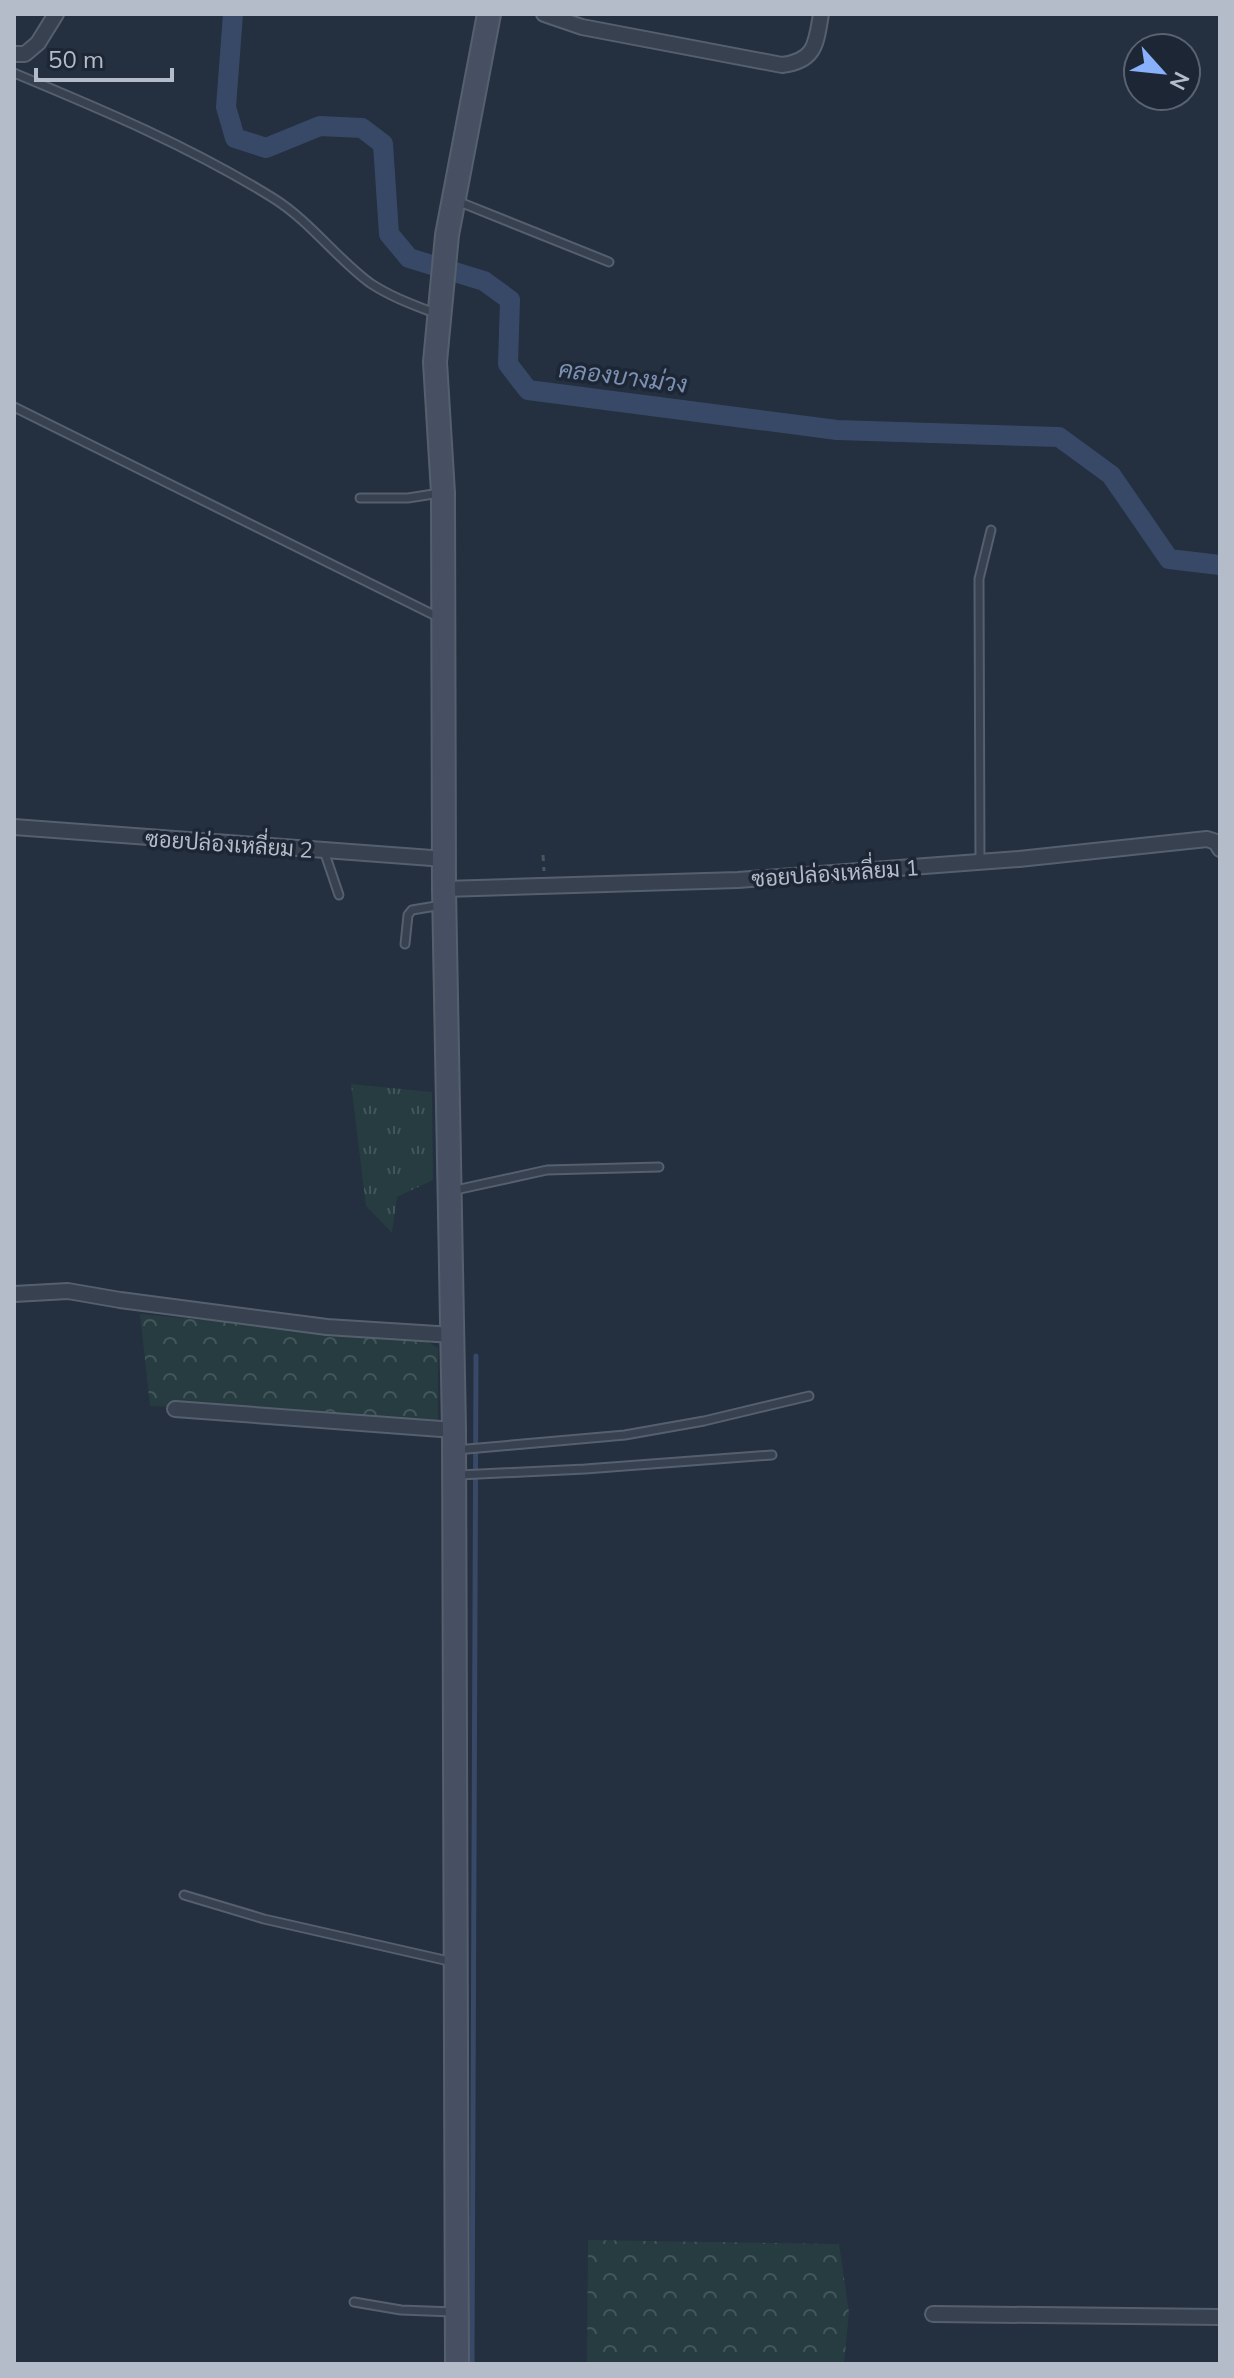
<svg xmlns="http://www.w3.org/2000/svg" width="1234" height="2378" font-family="Mulish,Sarabun,sans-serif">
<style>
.grass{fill:url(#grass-tufts)}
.forest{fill:url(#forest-crowns)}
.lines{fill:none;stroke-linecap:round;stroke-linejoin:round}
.stream{stroke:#384967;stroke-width:5}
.canal{stroke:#384967;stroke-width:20}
.lane-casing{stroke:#565f6d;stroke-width:11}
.street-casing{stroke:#565f6d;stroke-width:18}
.secondary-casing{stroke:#565f6d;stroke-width:26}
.path{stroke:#44595d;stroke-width:3;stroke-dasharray:6 6;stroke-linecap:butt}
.lane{stroke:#38414f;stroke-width:7}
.street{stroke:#38414f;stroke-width:14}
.secondary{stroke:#465062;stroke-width:22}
.labels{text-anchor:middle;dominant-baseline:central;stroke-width:7;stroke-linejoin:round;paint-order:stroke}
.street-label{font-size:22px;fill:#b4bcca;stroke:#1d2634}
.water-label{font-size:24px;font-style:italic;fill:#7c90b2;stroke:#1d2634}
</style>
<defs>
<pattern id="grass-tufts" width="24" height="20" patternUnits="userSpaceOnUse" patternTransform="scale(2)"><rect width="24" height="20" fill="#263c40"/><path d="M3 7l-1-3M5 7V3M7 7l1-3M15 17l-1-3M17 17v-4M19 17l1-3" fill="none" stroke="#43565a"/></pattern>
<pattern id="forest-crowns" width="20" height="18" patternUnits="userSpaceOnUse" patternTransform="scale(2)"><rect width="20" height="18" fill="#263c40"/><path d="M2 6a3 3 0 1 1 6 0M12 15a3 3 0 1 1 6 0" fill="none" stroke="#43565a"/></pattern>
</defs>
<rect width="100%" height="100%" fill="#242f3f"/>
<path class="grass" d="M 351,1084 L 432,1092 L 433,1180 L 397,1197 L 392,1233 L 366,1206 Z"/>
<g class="forest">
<path d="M 140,1314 L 424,1340 L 438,1348 L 438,1421 L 150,1406 Z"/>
<path d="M 588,2240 L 839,2244 L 849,2312 L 844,2364 L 587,2364 Z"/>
</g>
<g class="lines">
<path class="stream" d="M 472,2364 L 476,1356"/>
<path class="canal" d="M 233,14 L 226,107 L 235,138 L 266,148 L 320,126 L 362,128 L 383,144 L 389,234 L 409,258 L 484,281 L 510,300 L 508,364 L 528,390 L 837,430 L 1059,437 L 1111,475 L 1169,559 L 1220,565"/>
<g class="lane-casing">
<g id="lane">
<path d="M 14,73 C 103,110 191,147 273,198 C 310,221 336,258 370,283 C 391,297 414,305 437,314"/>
<path d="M 457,201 L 609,262"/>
<path d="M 14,407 L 440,618"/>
<path d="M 360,498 L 408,498 L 440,493"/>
<path d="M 324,851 L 339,895"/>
<path d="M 980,862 L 979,579 L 991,530"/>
<path d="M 405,944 L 408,915 L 412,910 L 442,905"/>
<path d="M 451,1191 L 547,1170 L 659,1167"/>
<path d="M 456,1450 L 625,1435 L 704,1421 L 809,1396"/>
<path d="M 459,1475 L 585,1469 L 772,1455"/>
<path d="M 184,1895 L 264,1919 L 453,1962"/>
<path d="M 354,2302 L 401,2310 L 454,2312"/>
</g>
</g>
<g class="street-casing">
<g id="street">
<path d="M 544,14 L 582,27 L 782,65 C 816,61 816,43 821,14"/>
<path d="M 14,54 L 25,54 L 38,43 L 56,14"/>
<path d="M 14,827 L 445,859"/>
<path d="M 444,889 L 738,880 L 1019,859 L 1207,839 L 1216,842 L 1220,849"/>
<path d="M 14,1294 L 68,1291 L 120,1300 L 327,1327 L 453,1335"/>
<path d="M 175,1409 L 454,1430"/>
<path d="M 933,2314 L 1220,2317"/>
</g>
</g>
<g class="secondary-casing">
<path id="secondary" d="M 457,2364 L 454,1430 L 444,889 L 443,493 L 435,362 L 447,235 L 489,14"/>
</g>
<path class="path" d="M 543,855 L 544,871"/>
<use href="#lane" class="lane"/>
<use href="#street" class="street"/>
<use href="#secondary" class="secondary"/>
</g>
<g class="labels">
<g class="street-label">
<text transform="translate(229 844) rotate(4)">ซอยปล่องเหลี่ยม 2</text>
<text transform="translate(835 873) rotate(-4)">ซอยปล่องเหลี่ยม 1</text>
</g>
<g class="water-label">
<text transform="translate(623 376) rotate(7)">คลองบางม่วง</text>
</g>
</g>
<rect width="1234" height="2378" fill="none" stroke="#b4bcca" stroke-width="32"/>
<g transform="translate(1162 72) rotate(117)"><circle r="38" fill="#1d2634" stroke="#596270" stroke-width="2"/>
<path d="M0-6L14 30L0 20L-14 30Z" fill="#89b0fa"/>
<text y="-12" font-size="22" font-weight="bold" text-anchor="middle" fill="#b4bcca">N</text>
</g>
<path d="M36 68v12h136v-12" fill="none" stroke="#b4bcca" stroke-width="4"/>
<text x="48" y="68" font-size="24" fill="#b4bcca" stroke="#1d2634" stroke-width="6" paint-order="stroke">50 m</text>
</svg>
